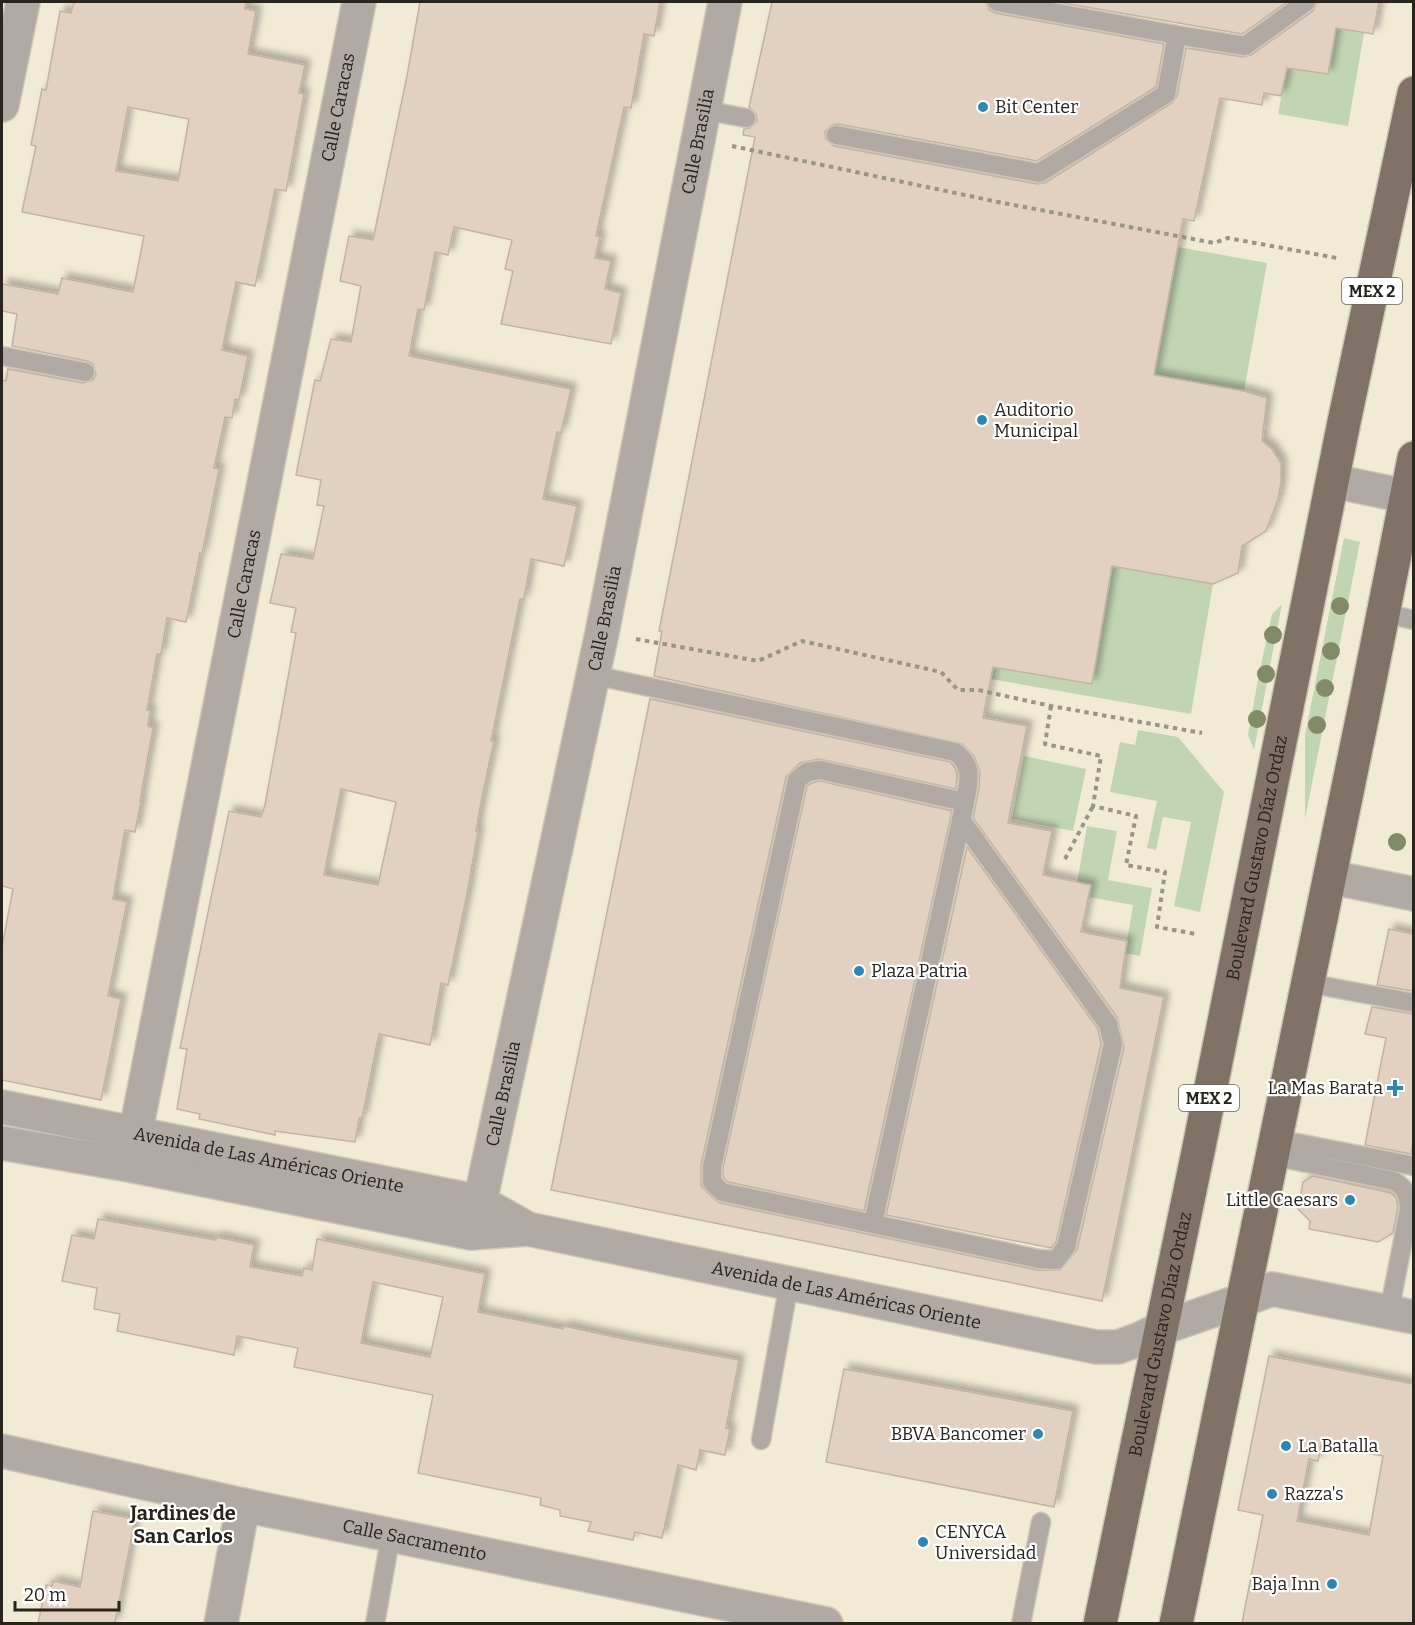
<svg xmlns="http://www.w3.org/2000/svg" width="1415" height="1625" font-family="Bitter,serif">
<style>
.green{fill:#c2d5b3}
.building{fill:#e2d1c1;stroke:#c3b2a3;stroke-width:1.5;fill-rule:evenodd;filter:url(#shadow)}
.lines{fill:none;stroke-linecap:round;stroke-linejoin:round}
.service-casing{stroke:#cdc7b5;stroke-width:21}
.minor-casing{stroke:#cdc7b5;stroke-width:36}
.tertiary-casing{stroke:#cdc7b5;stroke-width:36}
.primary-casing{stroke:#cdc7b5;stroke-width:36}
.path{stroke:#999586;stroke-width:4;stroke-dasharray:4.5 4.5;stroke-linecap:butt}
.service{stroke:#b1a9a3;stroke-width:18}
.minor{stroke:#b1a9a3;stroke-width:33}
.tertiary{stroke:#b1a9a3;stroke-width:33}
.primary{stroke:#817267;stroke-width:33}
.tree{fill:#818b67}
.poi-dot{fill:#2d87b4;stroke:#fff;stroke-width:2}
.labels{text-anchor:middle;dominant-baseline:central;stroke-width:4.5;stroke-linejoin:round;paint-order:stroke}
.shield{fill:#fff;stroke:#686661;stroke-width:1.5}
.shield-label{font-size:16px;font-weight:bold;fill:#27251d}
.street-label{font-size:18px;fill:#27251d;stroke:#fff}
.poi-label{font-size:18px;fill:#27251d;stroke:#fff;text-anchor:start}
.neighbourhood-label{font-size:20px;font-weight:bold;fill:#27251d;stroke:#fff}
</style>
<defs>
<filter id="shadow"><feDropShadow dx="5.5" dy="-5.5" stdDeviation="3" flood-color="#0004"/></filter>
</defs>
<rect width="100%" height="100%" fill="#f1ebd6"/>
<g class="green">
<path d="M 1336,28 L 1364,33 L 1348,126 L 1278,114 L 1287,68 L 1328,74 Z"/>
<path d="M 1178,247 L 1267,263 L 1244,391 L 1154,375 Z"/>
<path d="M 1344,538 L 1360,542 L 1305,819 L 1305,735 Z"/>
<path d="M 1112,566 L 1213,584 L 1191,714 L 991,679 L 993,667 L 1092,684 Z"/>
<path d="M 1282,604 L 1254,750 L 1248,735 L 1259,674 L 1272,614 Z"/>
<path d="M 1138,730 L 1178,737 L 1224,792 L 1200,912 L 1174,906 L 1191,822 L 1163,817 L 1156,850 L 1147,848 L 1157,801 L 1110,792 L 1120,742 L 1135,745 Z"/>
<path d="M 1024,756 L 1086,769 L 1073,831 L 1012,819 Z"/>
<path d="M 1087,826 L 1117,831 L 1108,880 L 1152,888 L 1140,956 L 1125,953 L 1133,905 L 1088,897 L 1090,885 L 1077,883 Z"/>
</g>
<g class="building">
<path d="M 74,2 L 246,2 L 245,9 L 256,11 L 248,54 L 305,65 L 299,93 L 304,94 L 286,191 L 275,189 L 255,286 L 236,282 L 222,350 L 248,356 L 239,400 L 235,399 L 232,418 L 225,417 L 214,468 L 219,469 L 202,554 L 200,553 L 186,622 L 167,618 L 161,654 L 157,654 L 147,710 L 150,711 L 148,726 L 153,728 L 140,801 L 141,801 L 135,832 L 125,830 L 113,899 L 127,902 L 108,996 L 121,999 L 101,1100 L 2,1080 L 2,947 L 13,889 L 2,886 L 2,380 L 6,381 L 8,369 L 83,383 L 93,380 L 96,374 L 93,364 L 87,361 L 12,346 L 17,314 L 2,311 L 2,284 L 58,294 L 62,278 L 133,292 L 144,236 L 22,212 L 36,146 L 31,145 L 42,89 L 46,90 L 60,11 L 71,13 ZM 128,107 L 189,119 L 178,181 L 116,171 Z"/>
<path d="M 420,2 L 660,2 L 654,36 L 644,34 L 631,108 L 624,107 L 596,236 L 600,237 L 595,258 L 611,261 L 605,289 L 621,293 L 611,344 L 501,324 L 513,271 L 505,269 L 512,240 L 454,227 L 448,255 L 435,252 L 424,310 L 418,309 L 409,356 L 571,389 L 561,433 L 557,432 L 543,499 L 577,506 L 564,566 L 531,559 L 524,599 L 520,599 L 491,741 L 494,741 L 482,797 L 476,831 L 478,831 L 467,894 L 448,985 L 441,983 L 430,1045 L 379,1034 L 362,1118 L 359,1118 L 355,1142 L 275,1131 L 275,1135 L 199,1119 L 200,1114 L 177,1109 L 187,1049 L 180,1048 L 229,811 L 261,817 L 265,805 L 296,633 L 291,632 L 296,608 L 270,603 L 281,554 L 313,559 L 324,506 L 317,505 L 321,480 L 296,475 L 315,380 L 320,381 L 331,339 L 351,342 L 361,286 L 340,281 L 349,236 L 373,240 L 407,76 ZM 341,789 L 396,802 L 378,885 L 324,875 Z"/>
<path d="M 772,2 L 986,2 L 989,10 L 995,13 L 1164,44 L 1156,87 L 1037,161 L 838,124 L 832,125 L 825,132 L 826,139 L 834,146 L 1037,184 L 1045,183 L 1172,103 L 1177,96 L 1186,48 L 1243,57 L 1251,55 L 1313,11 L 1317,2 L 1379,2 L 1373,34 L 1336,28 L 1328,74 L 1287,68 L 1281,96 L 1264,93 L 1262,105 L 1220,98 L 1194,221 L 1183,219 L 1154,375 L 1244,391 L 1267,398 L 1262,441 L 1272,449 L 1281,463 L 1281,483 L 1278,499 L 1266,531 L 1242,546 L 1238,573 L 1213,584 L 1112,566 L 1092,684 L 993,667 L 983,718 L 1027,726 L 1008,823 L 1052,831 L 1043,875 L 1091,885 L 1081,932 L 1127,941 L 1120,988 L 1164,997 L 1102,1301 L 551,1190 L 650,699 L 950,762 L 955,768 L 957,775 L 956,789 L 819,759 L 800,763 L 786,777 L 701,1165 L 701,1186 L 715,1200 L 720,1203 L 1037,1270 L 1060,1270 L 1077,1250 L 1124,1047 L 1117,1017 L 973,818 L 979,788 L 980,772 L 974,756 L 962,744 L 654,676 L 662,631 L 659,631 L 755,137 L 743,135 L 744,129 L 750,128 L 757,121 L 756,114 L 749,107 Z"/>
<path d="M 1057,2 L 1287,2 L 1242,34 Z"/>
<path d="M 820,781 L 952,811 L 864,1211 L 728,1182 L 723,1177 L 723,1168 L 807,786 L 812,783 Z"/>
<path d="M 967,847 L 1098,1029 L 1101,1044 L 1056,1242 L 1051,1248 L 886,1215 Z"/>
<path d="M 1389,929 L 1413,934 L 1413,991 L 1377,985 Z"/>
<path d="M 1372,1007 L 1413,1014 L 1413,1142 L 1411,1154 L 1365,1145 L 1386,1038 L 1365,1034 Z"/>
<path d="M 1313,1176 L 1391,1193 L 1396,1198 L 1398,1206 L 1393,1233 L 1378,1242 L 1309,1229 L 1310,1221 L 1298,1209 L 1303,1182 Z"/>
<path d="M 98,1219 L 216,1240 L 216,1237 L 254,1245 L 250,1267 L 302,1276 L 304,1268 L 312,1270 L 317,1239 L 485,1274 L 478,1312 L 563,1329 L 564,1326 L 624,1339 L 739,1360 L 726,1428 L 730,1429 L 725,1455 L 700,1450 L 696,1470 L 678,1465 L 662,1538 L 635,1532 L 633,1540 L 588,1531 L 591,1522 L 560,1516 L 560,1510 L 540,1505 L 541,1498 L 418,1473 L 433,1395 L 294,1367 L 298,1348 L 237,1336 L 234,1355 L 117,1331 L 120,1314 L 94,1309 L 97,1288 L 62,1281 L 72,1235 L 94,1239 ZM 373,1282 L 443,1297 L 430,1357 L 361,1343 Z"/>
<path d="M 1269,1356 L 1413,1384 L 1413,1623 L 1242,1623 L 1263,1515 L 1238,1510 ZM 1321,1445 L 1383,1456 L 1369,1535 L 1297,1521 L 1309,1459 L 1318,1461 Z"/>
<path d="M 844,1369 L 1073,1411 L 1054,1507 L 826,1462 Z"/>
<path d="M 93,1511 L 135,1519 L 115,1623 L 38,1623 L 46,1585 L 52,1586 L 53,1581 L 80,1587 Z"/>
</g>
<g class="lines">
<g class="service-casing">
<g id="service">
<path d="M 997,2 L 1177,35 L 1245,46 L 1306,2"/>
<path d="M 704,110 L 746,118"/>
<path d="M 836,135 L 1039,173 L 1166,94 L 1177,35"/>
<path d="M 2,356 L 85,372"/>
<path d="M 1383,613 L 1414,620"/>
<path d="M 593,675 L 955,752 C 974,766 969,780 965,802 L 873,1223"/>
<path d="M 961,820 L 1108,1024 L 1113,1044 L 1066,1247 L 1056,1260 L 1039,1259 L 722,1192 L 712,1182 L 712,1167 L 797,780 L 807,772 L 820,770 L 965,802"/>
<path d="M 1307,983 L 1414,1003"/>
<path d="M 1277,1139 L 1414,1166"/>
<path d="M 1273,1156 L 1394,1181 C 1406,1188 1409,1197 1409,1210 L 1389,1312"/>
<path d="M 761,1440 L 789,1283"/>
<path d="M 375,1624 L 391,1534"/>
<path d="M 1021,1624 L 1041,1522"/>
</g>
</g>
<g class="minor-casing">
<g id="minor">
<path d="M 1330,877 L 1414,894"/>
<path id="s1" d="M 130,1161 L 359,2"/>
<path id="s2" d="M 472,1228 L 480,1202 L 602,633 L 725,2"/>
<path d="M 1243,1300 L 1272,1289 L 1414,1317"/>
<path id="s3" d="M 2,1451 L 243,1505 L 826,1624"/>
<path d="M 221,1624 L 243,1505"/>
</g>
</g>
<g class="tertiary-casing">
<g id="tertiary">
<path d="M 2,105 L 23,2"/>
<path d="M 1333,481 L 1414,498"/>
<path id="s4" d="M 2,1107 L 480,1202 L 528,1229"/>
<path id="s5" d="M 2,1143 L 129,1165 L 471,1233 L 528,1229 L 1096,1347 L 1118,1347 L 1140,1339 L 1162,1328 L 1243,1300"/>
</g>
</g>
<g class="primary-casing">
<g id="primary">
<path id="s6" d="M 1100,1624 L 1199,1147 L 1344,422 L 1414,93"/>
<path d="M 1176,1624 L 1367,695 L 1414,458"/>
</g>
</g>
<g class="path">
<path d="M 732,146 L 998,202 L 1214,243 L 1228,238 L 1337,258"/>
<path d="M 636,639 L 758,661 L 802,641 L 941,672 L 958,690 L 978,690 L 1051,706 L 1202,733"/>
<path d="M 1051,706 L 1045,744 L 1101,756 L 1093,806 L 1136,816 L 1126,865 L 1165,872 L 1157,927 L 1196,934"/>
<path d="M 1065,859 L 1093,806"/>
</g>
<use href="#service" class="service"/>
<use href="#minor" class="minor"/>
<use href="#tertiary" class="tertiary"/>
<use href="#primary" class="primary"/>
</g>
<g class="tree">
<circle cx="1340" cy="606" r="9"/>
<circle cx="1273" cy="635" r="9"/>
<circle cx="1331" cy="651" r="9"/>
<circle cx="1266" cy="674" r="9"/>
<circle cx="1325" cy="688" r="9"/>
<circle cx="1257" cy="719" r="9"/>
<circle cx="1317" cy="725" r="9"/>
<circle cx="1397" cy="842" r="9"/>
</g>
<g class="poi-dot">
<circle cx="983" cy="107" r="6"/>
<circle cx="982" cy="420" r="6"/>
<circle cx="859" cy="971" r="6"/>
<path d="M1392 1079h6v6h6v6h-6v6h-6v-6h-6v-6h6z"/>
<circle cx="1350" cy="1200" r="6"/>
<circle cx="1038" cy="1434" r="6"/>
<circle cx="1286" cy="1446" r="6"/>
<circle cx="1272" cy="1494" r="6"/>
<circle cx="923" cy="1542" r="6"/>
<circle cx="1332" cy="1584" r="6"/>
</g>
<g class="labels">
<g class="shield">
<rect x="1342" y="278" width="60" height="26" rx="4.5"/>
<rect x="1179" y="1085" width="60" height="26" rx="4.5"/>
</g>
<g class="shield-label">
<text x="1372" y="291">MEX 2</text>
<text x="1209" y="1098">MEX 2</text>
</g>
<g class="street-label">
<text stroke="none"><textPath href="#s1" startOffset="1074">Calle Caracas</textPath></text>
<text stroke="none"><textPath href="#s2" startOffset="1110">Calle Brasilia</textPath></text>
<text stroke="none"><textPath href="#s1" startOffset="588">Calle Caracas</textPath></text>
<text stroke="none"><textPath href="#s2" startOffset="624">Calle Brasilia</textPath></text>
<text stroke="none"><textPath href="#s6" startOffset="782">Boulevard Gustavo Díaz Ordaz</textPath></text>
<text stroke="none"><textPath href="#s2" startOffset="138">Calle Brasilia</textPath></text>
<text stroke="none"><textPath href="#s4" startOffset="272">Avenida de Las Américas Oriente</textPath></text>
<text stroke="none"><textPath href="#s5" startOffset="860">Avenida de Las Américas Oriente</textPath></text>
<text stroke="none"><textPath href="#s6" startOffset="296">Boulevard Gustavo Díaz Ordaz</textPath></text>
<text stroke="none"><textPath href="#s3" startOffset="422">Calle Sacramento</textPath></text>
</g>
<g class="poi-label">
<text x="995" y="107">Bit Center</text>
<text x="994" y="410">Auditorio<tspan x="994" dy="21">Municipal</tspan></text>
<text x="871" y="971">Plaza Patria</text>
<text x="1383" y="1088" text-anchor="end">La Mas Barata</text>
<text x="1338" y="1200" text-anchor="end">Little Caesars</text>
<text x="1026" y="1434" text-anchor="end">BBVA Bancomer</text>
<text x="1298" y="1446">La Batalla</text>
<text x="1284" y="1494">Razza's</text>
<text x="935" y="1532">CENYCA<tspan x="935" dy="21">Universidad</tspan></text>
<text x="1320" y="1584" text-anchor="end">Baja Inn</text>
</g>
<g class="neighbourhood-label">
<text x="183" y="1513">Jardines de<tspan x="183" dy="23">San Carlos</tspan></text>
</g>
</g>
<rect width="1415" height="1625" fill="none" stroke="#27251d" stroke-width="6"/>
<path d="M15 1601v9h104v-9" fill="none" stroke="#27251d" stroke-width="3"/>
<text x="24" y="1601" font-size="18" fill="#27251d" stroke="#ffffff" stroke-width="4.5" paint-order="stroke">20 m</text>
</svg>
